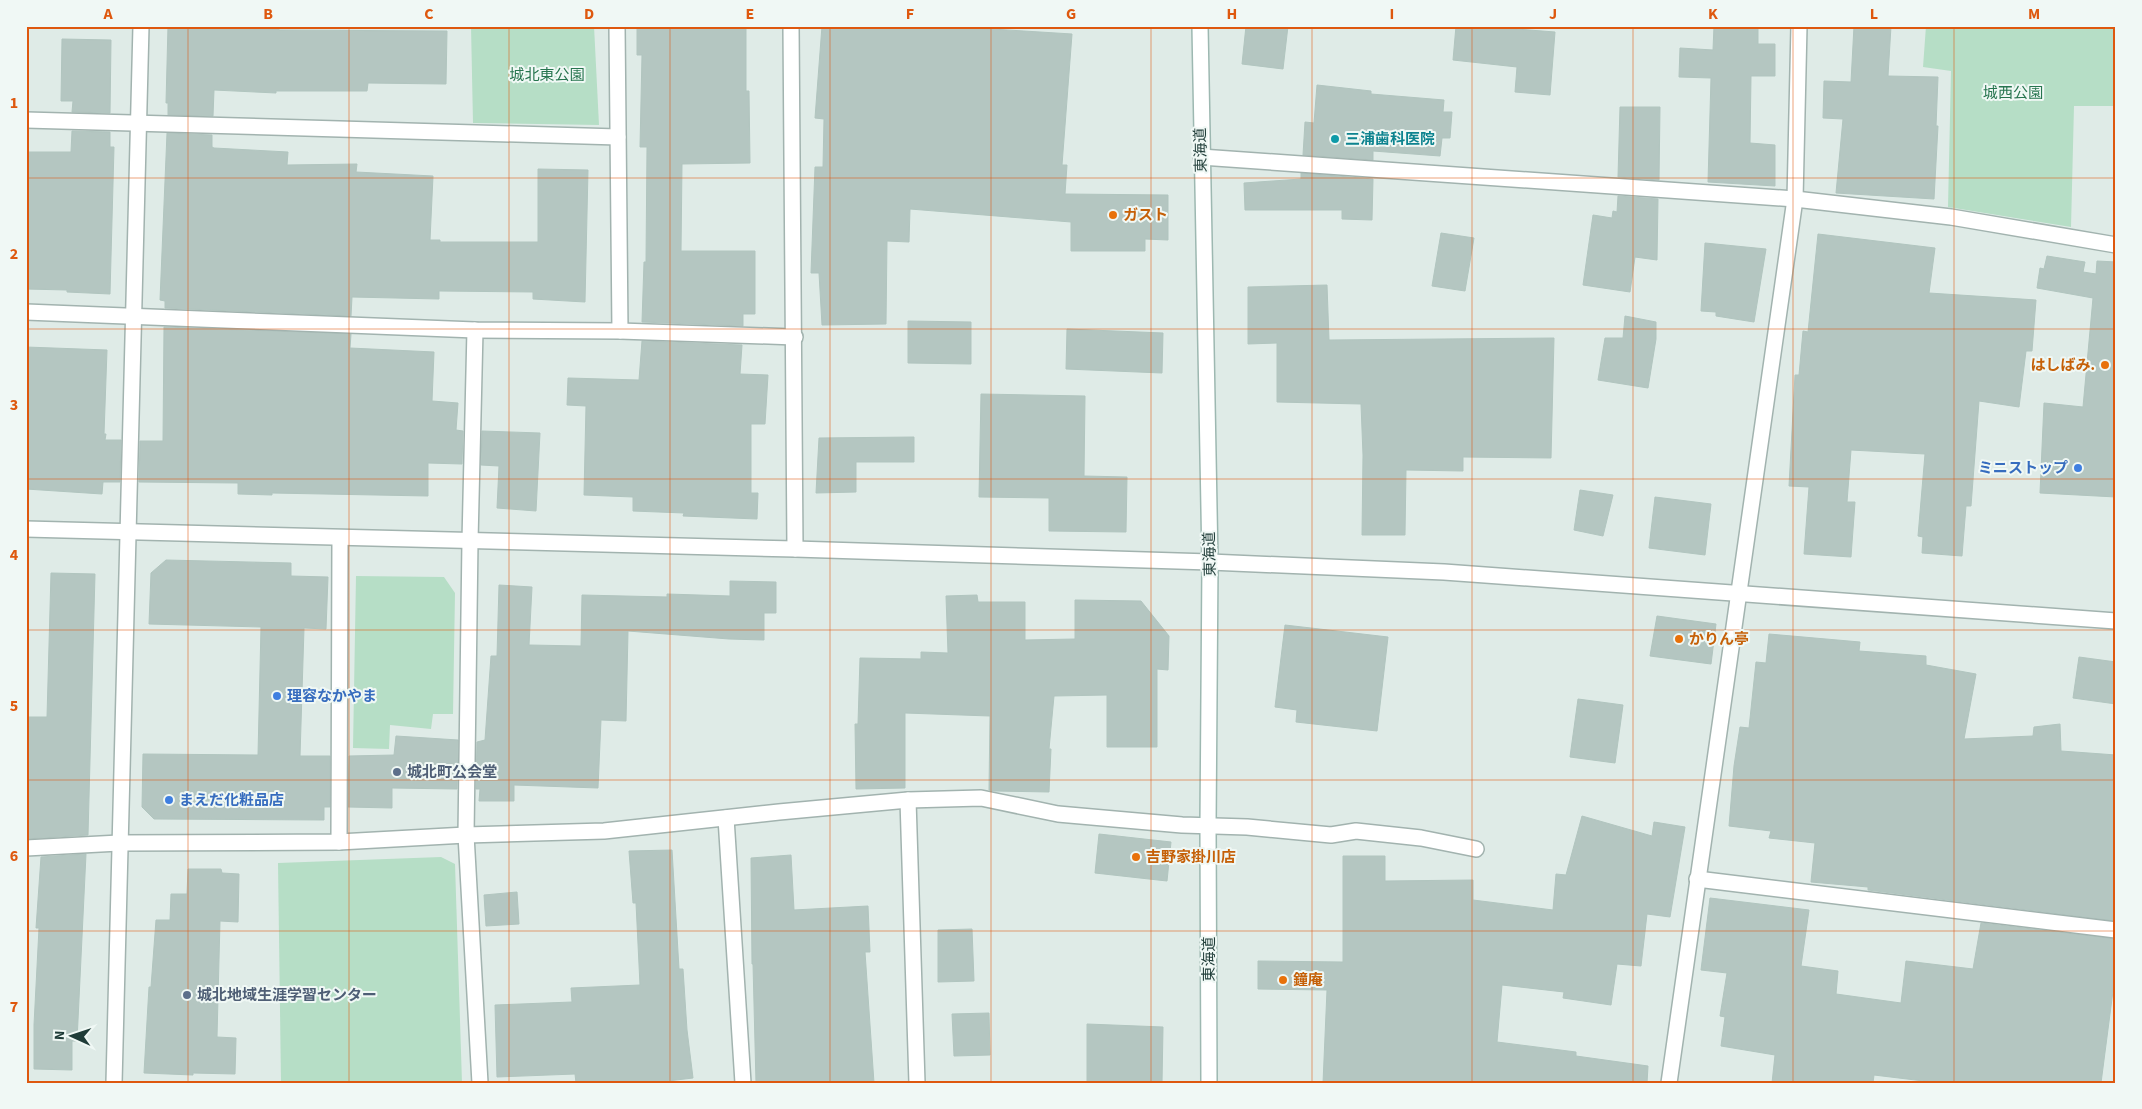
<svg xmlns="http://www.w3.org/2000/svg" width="2142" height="1109" font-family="'Source Sans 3','Noto Sans JP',sans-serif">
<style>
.green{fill:#b6dec6}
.building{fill:#b4c6c1;stroke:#b1c5bf}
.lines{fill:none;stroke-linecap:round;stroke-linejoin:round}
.minor-casing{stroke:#a2b3af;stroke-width:18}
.tertiary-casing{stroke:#a2b3af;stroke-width:18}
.secondary-casing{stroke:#9db8b1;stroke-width:18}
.minor{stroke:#fff;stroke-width:15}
.tertiary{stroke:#fff;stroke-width:15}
.secondary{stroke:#fff;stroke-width:15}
.grid{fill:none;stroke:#de580e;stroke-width:1;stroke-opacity:0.55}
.culture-dot{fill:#0f9aa8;stroke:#f0f8f5;stroke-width:2}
.food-dot{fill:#e8710a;stroke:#f0f8f5;stroke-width:2}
.shop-dot{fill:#3f7fe0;stroke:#f0f8f5;stroke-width:2}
.service-dot{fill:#5c6f8a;stroke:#f0f8f5;stroke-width:2}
.labels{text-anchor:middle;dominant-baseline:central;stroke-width:4;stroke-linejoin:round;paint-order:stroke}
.park-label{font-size:15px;fill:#27754f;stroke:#f0f8f5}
.culture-label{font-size:15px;font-weight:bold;fill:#0d838f;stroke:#f0f8f5;text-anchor:start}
.street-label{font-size:15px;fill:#1f3c38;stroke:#f0f8f5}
.food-label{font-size:15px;font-weight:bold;fill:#c56008;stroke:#f0f8f5;text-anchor:start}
.shop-label{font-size:15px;font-weight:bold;fill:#366cbe;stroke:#f0f8f5;text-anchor:start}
.service-label{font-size:15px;font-weight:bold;fill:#4e5e75;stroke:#f0f8f5;text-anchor:start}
.neatline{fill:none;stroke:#de580e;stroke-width:2}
.grid-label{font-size:16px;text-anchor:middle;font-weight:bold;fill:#de580e}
</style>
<rect width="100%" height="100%" fill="#dfebe7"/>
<g class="green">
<path d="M 471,26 L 594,26 L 599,125 L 473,123 Z"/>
<path d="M 1926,26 L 2116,26 L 2116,106 L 2074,106 L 2071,227 L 1948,207 L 1951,71 L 1923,67 Z"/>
<path d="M 356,576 L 444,577 L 455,593 L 453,714 L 433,714 L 431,729 L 390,725 L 389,749 L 353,748 Z"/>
<path d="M 441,857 L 455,864 L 462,1083 L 281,1083 L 278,863 Z"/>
</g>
<g class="building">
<path d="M 168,26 L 216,26 L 216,28 L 279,29 L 279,30 L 447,31 L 446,84 L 368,83 L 367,91 L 276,91 L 276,93 L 214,90 L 213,116 L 168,115 L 168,103 L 166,103 Z"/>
<path d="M 637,26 L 746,26 L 746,91 L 749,91 L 750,163 L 682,164 L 681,251 L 755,251 L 755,314 L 743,314 L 743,326 L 642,322 L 644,262 L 646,262 L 647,147 L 640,147 L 642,55 L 637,55 Z"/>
<path d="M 822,26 L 944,26 L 1072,34 L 1062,165 L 1067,165 L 1065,194 L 1168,195 L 1168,240 L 1145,239 L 1145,251 L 1071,251 L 1071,222 L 910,209 L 909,242 L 887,241 L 886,324 L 822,325 L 819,273 L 811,273 L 815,167 L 823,167 L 824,119 L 815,118 Z"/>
<path d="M 1246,26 L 1288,26 L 1283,69 L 1242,64 Z"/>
<path d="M 1456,26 L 1503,26 L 1503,28 L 1555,32 L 1550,95 L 1515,92 L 1517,67 L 1453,60 Z"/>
<path d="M 1714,26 L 1758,26 L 1758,44 L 1775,44 L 1775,76 L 1751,76 L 1750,143 L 1775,145 L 1775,186 L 1708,182 L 1711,78 L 1679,77 L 1680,48 L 1713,50 Z"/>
<path d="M 1854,26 L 1891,26 L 1888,76 L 1938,77 L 1936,126 L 1938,126 L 1934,199 L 1836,193 L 1843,119 L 1823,118 L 1824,81 L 1851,82 Z"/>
<path d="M 62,39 L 111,40 L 110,113 L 72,112 L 73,101 L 61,101 Z"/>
<path d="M 1317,85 L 1371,91 L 1371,94 L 1444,100 L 1443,112 L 1452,112 L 1450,138 L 1442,138 L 1440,156 L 1373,151 L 1373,160 L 1303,155 L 1305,122 L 1314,123 Z"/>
<path d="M 1620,107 L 1660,107 L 1659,180 L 1618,177 Z"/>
<path d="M 72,131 L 110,132 L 110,147 L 114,147 L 110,294 L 67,292 L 67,290 L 26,289 L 26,152 L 71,152 Z"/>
<path d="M 167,133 L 212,135 L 212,147 L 214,148 L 288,152 L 287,165 L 357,164 L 356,172 L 433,176 L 430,240 L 440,240 L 440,242 L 538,242 L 538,169 L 588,170 L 585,302 L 533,299 L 533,292 L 439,291 L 439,299 L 352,297 L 351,316 L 165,308 L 165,301 L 160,300 Z"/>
<path d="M 1301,173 L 1373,179 L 1372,220 L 1342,219 L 1342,210 L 1245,210 L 1244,183 L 1301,179 Z"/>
<path d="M 1618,196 L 1658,199 L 1657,260 L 1635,257 L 1630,292 L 1583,285 L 1593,215 L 1612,218 L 1613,211 L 1617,212 Z"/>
<path d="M 1441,233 L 1474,238 L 1465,291 L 1432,286 Z"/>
<path d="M 1818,234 L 1935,248 L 1929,293 L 2036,300 L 2032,351 L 2026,351 L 2019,407 L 1979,401 L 1971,506 L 1966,506 L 1962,556 L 1922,553 L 1923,537 L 1918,536 L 1925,454 L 1851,450 L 1847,502 L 1855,502 L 1851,557 L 1804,554 L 1809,487 L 1789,486 L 1795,375 L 1799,375 L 1803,331 L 1808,332 Z"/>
<path d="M 1705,243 L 1766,249 L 1754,322 L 1716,316 L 1716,312 L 1701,311 Z"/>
<path d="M 2047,256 L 2085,262 L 2083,272 L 2096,274 L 2097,261 L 2116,262 L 2116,497 L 2040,493 L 2044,403 L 2083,407 L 2093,298 L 2037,288 L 2040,268 L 2044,269 Z"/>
<path d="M 1327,285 L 1329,340 L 1554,338 L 1551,458 L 1463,457 L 1463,471 L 1406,470 L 1405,535 L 1362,535 L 1363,455 L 1361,404 L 1277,402 L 1277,343 L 1248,344 L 1248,287 Z"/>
<path d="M 1625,316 L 1656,322 L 1656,339 L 1648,388 L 1598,380 L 1605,338 L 1623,338 Z"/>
<path d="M 908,321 L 971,322 L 971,364 L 908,363 Z"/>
<path d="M 164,327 L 351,334 L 350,348 L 434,352 L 432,401 L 458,403 L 456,430 L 463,431 L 462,464 L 428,463 L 428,496 L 272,493 L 272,495 L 238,494 L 238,483 L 139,482 L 140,441 L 163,441 Z"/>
<path d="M 1067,329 L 1163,333 L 1162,373 L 1066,369 Z"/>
<path d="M 642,341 L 742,345 L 740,374 L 768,375 L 765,424 L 751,424 L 751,493 L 758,493 L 757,519 L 683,516 L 684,513 L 633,511 L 633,497 L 584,495 L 586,406 L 567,405 L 568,378 L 639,380 Z"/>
<path d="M 26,347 L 107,350 L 104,434 L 106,434 L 105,440 L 121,440 L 120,482 L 103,482 L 102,494 L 26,489 Z"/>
<path d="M 981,394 L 1085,396 L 1084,476 L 1127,477 L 1126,532 L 1049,531 L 1049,498 L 979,497 Z"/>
<path d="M 482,431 L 540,433 L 536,511 L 497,508 L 499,466 L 481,465 Z"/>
<path d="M 914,437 L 914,462 L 856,462 L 856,492 L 816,493 L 819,438 Z"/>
<path d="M 1580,490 L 1613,495 L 1603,536 L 1574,530 Z"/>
<path d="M 1655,497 L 1711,504 L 1705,555 L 1649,548 Z"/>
<path d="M 166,560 L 291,563 L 291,576 L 328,577 L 326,629 L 304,628 L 300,756 L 330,756 L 330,807 L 324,807 L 324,820 L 154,819 L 142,807 L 143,754 L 258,755 L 261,627 L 149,624 L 151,573 Z"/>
<path d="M 51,573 L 95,574 L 88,835 L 26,839 L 26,717 L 47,717 Z"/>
<path d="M 730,581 L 776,582 L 776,613 L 764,613 L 764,640 L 729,639 L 628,631 L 626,721 L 601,720 L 598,788 L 514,785 L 514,801 L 479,801 L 480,789 L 476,789 L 477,742 L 485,740 L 491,656 L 497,656 L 499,585 L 532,587 L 529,645 L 581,646 L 582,595 L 667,597 L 667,594 L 730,596 Z"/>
<path d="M 977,595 L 978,602 L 1025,602 L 1025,640 L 1075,639 L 1075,600 L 1141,601 L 1169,636 L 1168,670 L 1157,669 L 1157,747 L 1107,747 L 1107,695 L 1054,696 L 1049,749 L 1051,749 L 1049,792 L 995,791 L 989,790 L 990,716 L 905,713 L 905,788 L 856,789 L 855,724 L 858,724 L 860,658 L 921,659 L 921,652 L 948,653 L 946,596 Z"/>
<path d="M 1657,616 L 1716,624 L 1711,664 L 1650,656 Z"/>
<path d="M 1285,625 L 1388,637 L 1377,731 L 1296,722 L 1297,710 L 1275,707 Z"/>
<path d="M 1769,634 L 1860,642 L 1859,651 L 1926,656 L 1926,665 L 1976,674 L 1964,739 L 2033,736 L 2034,727 L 2060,724 L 2061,751 L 2116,755 L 2116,921 L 1868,890 L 1868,887 L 1811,882 L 1815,843 L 1769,838 L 1771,831 L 1729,826 L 1734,766 L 1740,727 L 1749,728 L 1756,662 L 1766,663 Z"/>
<path d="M 2079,657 L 2116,662 L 2116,704 L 2073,698 Z"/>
<path d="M 1578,699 L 1623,705 L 1615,763 L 1570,757 Z"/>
<path d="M 396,736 L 458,740 L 457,789 L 392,788 L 392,808 L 348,807 L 349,756 L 394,755 Z"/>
<path d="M 1582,816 L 1652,836 L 1654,822 L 1685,827 L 1670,917 L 1647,914 L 1641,966 L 1617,964 L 1611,1005 L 1563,998 L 1564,992 L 1502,985 L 1497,1042 L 1576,1052 L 1576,1056 L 1648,1066 L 1647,1083 L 1323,1083 L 1327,990 L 1258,989 L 1258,961 L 1343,962 L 1343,856 L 1385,856 L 1385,881 L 1473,880 L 1473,900 L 1553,910 L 1556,874 L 1566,875 Z"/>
<path d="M 1099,834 L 1171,842 L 1167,881 L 1095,873 Z"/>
<path d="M 672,850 L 679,969 L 683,969 L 687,1030 L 693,1078 L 651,1083 L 576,1083 L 575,1074 L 497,1077 L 495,1005 L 572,1002 L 571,988 L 640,985 L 636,903 L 633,903 L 629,851 Z"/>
<path d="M 86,854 L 77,1041 L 72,1041 L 72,1070 L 34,1069 L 34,1025 L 39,928 L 36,928 L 41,857 Z"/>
<path d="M 791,855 L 794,910 L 868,906 L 870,952 L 865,952 L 874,1083 L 756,1083 L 753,964 L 752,964 L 751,858 Z"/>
<path d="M 188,869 L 221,869 L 222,873 L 239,874 L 238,922 L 220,921 L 217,1037 L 236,1038 L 235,1074 L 193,1073 L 193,1075 L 144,1073 L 149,987 L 151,987 L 156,920 L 170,920 L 171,894 L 187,894 Z"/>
<path d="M 517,892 L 519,924 L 486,926 L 484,895 Z"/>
<path d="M 1710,898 L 1809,910 L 1801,966 L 1838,971 L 1836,994 L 1901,1003 L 1906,961 L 1973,969 L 1981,923 L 2116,939 L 2116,968 L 2101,1083 L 1940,1083 L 1874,1075 L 1873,1083 L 1772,1083 L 1775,1055 L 1721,1046 L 1725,1017 L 1720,1016 L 1727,973 L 1701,970 Z"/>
<path d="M 972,929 L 974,981 L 938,982 L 938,930 Z"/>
<path d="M 989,1013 L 990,1055 L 954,1056 L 952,1014 Z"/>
<path d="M 1087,1024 L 1163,1027 L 1162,1083 L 1087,1083 Z"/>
</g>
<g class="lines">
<g class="minor-casing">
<g id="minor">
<path d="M 617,26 L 620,331"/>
<path d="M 791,26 L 795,549"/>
<path d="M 26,120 L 618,137"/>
<path d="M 1201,157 L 1795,199 L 1951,217 L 2116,245"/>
<path d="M 26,312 L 475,330 L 620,331 L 795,337"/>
<path d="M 475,330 L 470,541 L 466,835 L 480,1083"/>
<path d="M 908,800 L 917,1083"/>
<path d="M 726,818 L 743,1083"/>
<path d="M 339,842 L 340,538"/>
<path d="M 26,848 L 119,843 L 339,842 L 466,835 L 604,831 L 779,812 L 908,800 L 981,798 L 1058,814 L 1182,825 L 1247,827 L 1331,835 L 1356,831 L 1421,838 L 1476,849"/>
<path d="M 1697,879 L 2116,930"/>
<path d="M 114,1083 L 141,26"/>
<path d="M 1669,1083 L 1795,199 L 1799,26"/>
</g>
</g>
<g class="tertiary-casing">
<path id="tertiary" d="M 26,529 L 795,549 L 1210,562 L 1444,572 L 2116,621"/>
</g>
<g class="secondary-casing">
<path id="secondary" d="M 1200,26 L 1210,562 L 1208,826 L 1209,1083"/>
</g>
<use href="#minor" class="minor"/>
<use href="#tertiary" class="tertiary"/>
<use href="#secondary" class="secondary"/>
</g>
<path class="grid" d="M 188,26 L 188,1083M 349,26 L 349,1083M 509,26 L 509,1083M 670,26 L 670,1083M 830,26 L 830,1083M 991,26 L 991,1083M 1151,26 L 1151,1083M 1312,26 L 1312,1083M 1472,26 L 1472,1083M 1633,26 L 1633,1083M 1793,26 L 1793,1083M 1954,26 L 1954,1083M 26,178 L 2116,178M 26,329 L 2116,329M 26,479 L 2116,479M 26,630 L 2116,630M 26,780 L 2116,780M 26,931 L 2116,931"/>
<circle class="culture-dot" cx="1335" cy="139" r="5"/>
<g class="food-dot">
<circle cx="1113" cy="215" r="5"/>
<circle cx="2105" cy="365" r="5"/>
<circle cx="1679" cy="639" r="5"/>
<circle cx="1136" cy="857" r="5"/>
<circle cx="1283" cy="980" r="5"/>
</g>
<g class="shop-dot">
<circle cx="2078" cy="468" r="5"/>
<circle cx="277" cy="696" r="5"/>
<circle cx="169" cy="800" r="5"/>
</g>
<g class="service-dot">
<circle cx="397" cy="772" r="5"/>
<circle cx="187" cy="995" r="5"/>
</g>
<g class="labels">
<g class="park-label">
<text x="547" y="75">城北東公園</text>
<text x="2013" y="93">城西公園</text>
</g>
<g class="culture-label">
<text x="1345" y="139">三浦歯科医院</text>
</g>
<g class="street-label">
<text transform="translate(1201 150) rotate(-91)">東海道</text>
<text transform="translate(1210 554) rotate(-91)">東海道</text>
<text transform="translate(1209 959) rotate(-90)">東海道</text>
</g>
<g class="food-label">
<text x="1123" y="215">ガスト</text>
<text x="2095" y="365" text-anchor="end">はしばみ.</text>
<text x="1689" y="639">かりん亭</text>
<text x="1146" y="857">吉野家掛川店</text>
<text x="1293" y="980">鐘庵</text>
</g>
<g class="shop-label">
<text x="2068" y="468" text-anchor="end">ミニストップ</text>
<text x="287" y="696">理容なかやま</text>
<text x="179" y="800">まえだ化粧品店</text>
</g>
<g class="service-label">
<text x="407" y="772">城北町公会堂</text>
<text x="197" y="995">城北地域生涯学習センター</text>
</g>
</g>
<rect width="2142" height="1109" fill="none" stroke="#f0f8f5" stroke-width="55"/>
<g transform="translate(72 1036) rotate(273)" stroke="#f0f8f5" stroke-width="4" paint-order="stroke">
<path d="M0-4L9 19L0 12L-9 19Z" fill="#1f3c38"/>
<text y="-8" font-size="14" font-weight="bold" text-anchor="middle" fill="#1f3c38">N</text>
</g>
<rect x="28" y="28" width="2086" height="1054" class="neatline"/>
<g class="grid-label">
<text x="108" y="19">A</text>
<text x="268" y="19">B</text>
<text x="429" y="19">C</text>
<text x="589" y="19">D</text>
<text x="750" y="19">E</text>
<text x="910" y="19">F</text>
<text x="1071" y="19">G</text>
<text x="1232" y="19">H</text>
<text x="1392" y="19">I</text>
<text x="1553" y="19">J</text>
<text x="1713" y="19">K</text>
<text x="1874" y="19">L</text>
<text x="2034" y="19">M</text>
<text x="14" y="108">1</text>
<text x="14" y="259">2</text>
<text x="14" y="410">3</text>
<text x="14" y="560">4</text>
<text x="14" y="711">5</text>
<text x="14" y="861">6</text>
<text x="14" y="1012">7</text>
</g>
</svg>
